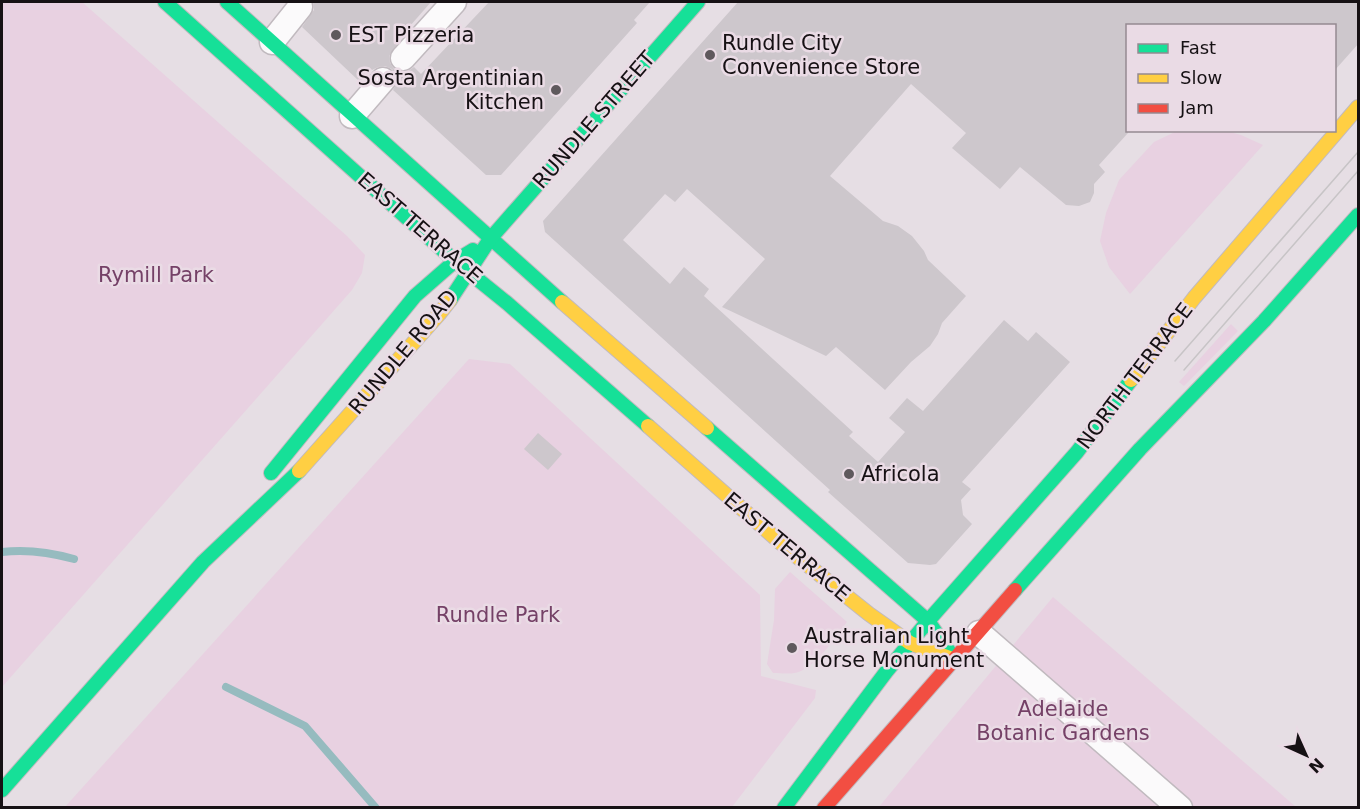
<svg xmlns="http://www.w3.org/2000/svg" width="1360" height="809" font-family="'DejaVu Sans',sans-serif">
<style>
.green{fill:#e8d1e1}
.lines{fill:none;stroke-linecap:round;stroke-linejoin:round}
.stream{stroke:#96bbbf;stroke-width:8}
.building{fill:#cdc7cc}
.street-casing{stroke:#c1babf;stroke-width:27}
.fast-casing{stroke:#c1babf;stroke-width:16}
.slow-casing{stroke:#c1babf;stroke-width:16}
.jam-casing{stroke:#c1babf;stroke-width:16}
.street{stroke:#fbfafb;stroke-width:24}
.fast{stroke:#16e098;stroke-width:14}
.slow{stroke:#ffcf43;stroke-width:14}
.jam{stroke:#f24e42;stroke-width:14}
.tram{stroke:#c7c4c6;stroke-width:1.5}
.poi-dot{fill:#5f595d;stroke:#eadbe5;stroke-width:2}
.labels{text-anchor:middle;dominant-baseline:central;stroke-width:5;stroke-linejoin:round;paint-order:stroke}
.poi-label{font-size:21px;fill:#161114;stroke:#eadbe5;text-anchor:start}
.street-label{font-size:21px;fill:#161114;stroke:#eadbe5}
.park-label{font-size:21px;fill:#754167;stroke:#eadbe5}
</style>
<rect width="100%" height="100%" fill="#e6dee4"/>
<g class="green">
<path d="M 2,2 L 82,2 L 347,236 L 365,255 L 362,273 L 352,290 L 2,687 Z"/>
<path d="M 1226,131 L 1241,135 L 1263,145 L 1130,294 L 1109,267 L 1100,241 L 1106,213 L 1119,180 L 1154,142 L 1177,131 Z"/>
<path d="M 1231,324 L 1238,331 L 1184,386 L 1179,382 Z"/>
<path d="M 469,359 L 510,364 L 760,595 L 761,676 L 816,690 L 815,698 L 732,807 L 64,808 Z"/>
<path d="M 790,572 L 847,622 C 834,638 820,662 801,671 C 793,675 782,673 773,673 L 767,664 L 774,620 L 775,589 Z"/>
<path d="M 1053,597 L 1296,807 L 878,808 Z"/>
</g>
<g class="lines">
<g class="stream">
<path d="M 2,552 C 27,549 49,552 74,559"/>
<path d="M 226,687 L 305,726 L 376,808"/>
</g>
</g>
<g class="building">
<path d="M 313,2 L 431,2 L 396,42 L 397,44 L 389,56 L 390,63 L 394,69 L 401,72 L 407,72 L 414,67 L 421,74 L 489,2 L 650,2 L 634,20 L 637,23 L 501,175 L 486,175 L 393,90 L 397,83 L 397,76 L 392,69 L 385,66 L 378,67 L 372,70 L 371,69 L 360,82 L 302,27 L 314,10 Z"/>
<path d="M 738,2 L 1359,2 L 1359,43 L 1335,70 L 1335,26 L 1128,26 L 1128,133 L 1099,165 L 1105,172 L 1094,184 L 1094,193 L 1090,202 L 1079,206 L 1066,205 L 1020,167 L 1000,189 L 952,148 L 966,133 L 911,84 L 830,176 L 883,221 L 898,226 L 912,236 L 924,251 L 928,260 L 966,296 L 942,323 L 938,334 L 930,346 L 911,362 L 885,390 L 836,347 L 826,356 L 722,307 L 765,259 L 687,189 L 675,202 L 665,194 L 623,240 L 670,284 L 684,267 L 709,289 L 704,296 L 853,432 L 849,436 L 878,462 L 905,432 L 889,418 L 907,398 L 923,411 L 1004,320 L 1028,341 L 1036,332 L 1070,362 L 962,482 L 971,489 L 961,500 L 963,515 L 972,524 L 936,564 L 930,565 L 908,563 L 828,492 L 830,490 L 545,232 L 543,221 Z"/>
<path d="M 538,433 L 562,454 L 548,470 L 524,449 Z"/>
</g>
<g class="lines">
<g class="street-casing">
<g id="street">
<path d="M 272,42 L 300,7"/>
<path d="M 403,58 L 454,2"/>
<path d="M 352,116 L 383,80"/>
<path d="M 979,633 L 1180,808"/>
</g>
</g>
<g class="fast-casing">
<g id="fast">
<path d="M 165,2 L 455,261 L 507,303 L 648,426"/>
<path d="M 227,2 L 562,302"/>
<path d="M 450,300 L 490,239 L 698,2"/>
<path d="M 707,428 L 928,621 L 955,660"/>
<path d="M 271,473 L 415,296 L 455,261 L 473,250"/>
<path d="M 1015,590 L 1140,449 L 1264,321 L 1358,215"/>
<path d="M 2,790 L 203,562 L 299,471"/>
<path d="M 784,808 L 886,672 L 928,621 L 1077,452 L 1131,380"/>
</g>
</g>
<g class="slow-casing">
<g id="slow">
<path d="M 562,302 L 707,428"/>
<path d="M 1131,380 L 1194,298 L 1358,107"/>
<path d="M 648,426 L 790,551 L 869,614 L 910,643 L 955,660"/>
<path d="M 299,471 L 439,314 L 450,300"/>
</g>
</g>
<g class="jam-casing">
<path id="jam" d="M 824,808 L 1015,590"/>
</g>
<use href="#street" class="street"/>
<use href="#fast" class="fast"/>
<use href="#slow" class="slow"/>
<use href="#jam" class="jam"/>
<g class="tram">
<path d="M 1175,361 L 1358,152"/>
<path d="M 1184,370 L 1358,171"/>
</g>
</g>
<g class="poi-dot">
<circle cx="336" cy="35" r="6"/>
<circle cx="710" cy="55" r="6"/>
<circle cx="556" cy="90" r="6"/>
<circle cx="849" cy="474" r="6"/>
<circle cx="792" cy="648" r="6"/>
</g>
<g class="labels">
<g class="poi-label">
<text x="348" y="35">EST Pizzeria</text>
<text x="722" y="43">Rundle City<tspan x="722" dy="24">Convenience Store</tspan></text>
<text x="544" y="78" text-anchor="end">Sosta Argentinian<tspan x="544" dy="24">Kitchen</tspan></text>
<text x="861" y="474">Africola</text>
<text x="804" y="636">Australian Light<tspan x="804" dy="24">Horse Monument</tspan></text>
</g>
<g class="street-label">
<text transform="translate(594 120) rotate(-49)">RUNDLE STREET</text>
<text transform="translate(420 228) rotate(41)">EAST TERRACE</text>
<text transform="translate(403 352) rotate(-50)">RUNDLE ROAD</text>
<text transform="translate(1135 376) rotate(-53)">NORTH TERRACE</text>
<text transform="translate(787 547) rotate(40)">EAST TERRACE</text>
</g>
<g class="park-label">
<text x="156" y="275">Rymill Park</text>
<text x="498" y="615">Rundle Park</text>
<text x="1063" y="709">Adelaide<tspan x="1063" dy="24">Botanic Gardens</tspan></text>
</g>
</g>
<rect width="1360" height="809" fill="none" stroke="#161114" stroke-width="6"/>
<rect x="1126" y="24" width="210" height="108" fill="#eadbe5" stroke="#958a91" stroke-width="1.5"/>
<rect x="1138" y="44" width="30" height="9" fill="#16e098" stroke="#958a91" stroke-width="1.5"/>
<text x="1180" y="54" font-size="18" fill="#161114">Fast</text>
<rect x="1138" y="74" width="30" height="9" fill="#ffcf43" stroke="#958a91" stroke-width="1.5"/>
<text x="1180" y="84" font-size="18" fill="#161114">Slow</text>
<rect x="1138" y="104" width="30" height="9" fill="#f24e42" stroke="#958a91" stroke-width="1.5"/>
<text x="1180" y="114" font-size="18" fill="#161114">Jam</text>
<g transform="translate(1306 755) rotate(135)" stroke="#eadbe5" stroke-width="4.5" paint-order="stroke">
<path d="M0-4.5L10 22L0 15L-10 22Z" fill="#161114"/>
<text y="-9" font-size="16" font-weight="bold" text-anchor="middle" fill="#161114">N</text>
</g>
</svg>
